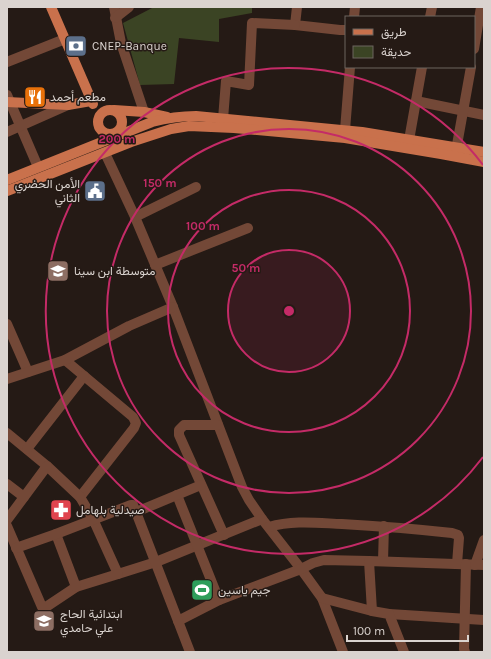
<svg xmlns="http://www.w3.org/2000/svg" width="491" height="659" font-family="Karla,Vazirmatn,sans-serif">
<style>
.green{fill:#3b4424}
.lines{fill:none;stroke-linecap:round;stroke-linejoin:round}
.minor{stroke:#734837;stroke-width:10}
.major{stroke:#c9714c;stroke-width:10}
.ring{fill:none;stroke:#c42b67;stroke-width:2}
.labels{text-anchor:middle;dominant-baseline:central;stroke-width:3;stroke-linejoin:round;paint-order:stroke}
.poi-label{font-size:12px;fill:#dad3cf;stroke:#251a15;text-anchor:start}
.centre{fill:#c42b67;stroke:#251a15;stroke-width:2}
.ring-label{font-size:12px;text-anchor:middle;font-weight:bold;fill:#c42b67;stroke:#251a15;stroke-width:3;stroke-linejoin:round;paint-order:stroke}
</style>
<rect width="100%" height="100%" fill="#251a15"/>
<path class="green" d="M 154,7 L 252,7 L 252,13 L 219,19 L 219,42 L 179,38 L 174,84 L 140,85 L 123,23 Z"/>
<g class="lines">
<g class="minor">
<path d="M 114,7 L 121,43 L 144,112"/>
<path d="M 297,7 L 295,25 L 340,30 L 346,30"/>
<path d="M 354,17 L 355,7"/>
<path d="M 430,17 L 432,7"/>
<path d="M 115,18 L 129,7"/>
<path d="M 474,49 L 481,7"/>
<path d="M 7,62 L 65,39"/>
<path d="M 7,95 L 38,167"/>
<path d="M 416,101 L 484,115"/>
<path d="M 223,119 L 226,81 L 249,85 L 252,23 L 295,25"/>
<path d="M 345,130 L 350,67"/>
<path d="M 7,132 L 68,105"/>
<path d="M 409,140 L 422,67"/>
<path d="M 105,153 L 135,217 L 173,307 L 242,487 L 249,500 L 262,519 L 301,569 L 322,598 L 343,652"/>
<path d="M 455,156 L 471,67"/>
<path d="M 135,217 L 196,187"/>
<path d="M 155,265 L 248,228"/>
<path d="M 7,324 L 28,372"/>
<path d="M 65,360 L 133,417 L 136,423 L 134,428 L 80,497"/>
<path d="M 7,379 L 65,360 L 129,326 L 173,307"/>
<path d="M 218,425 L 184,425 L 179,430 L 179,435 L 224,535"/>
<path d="M 7,433 L 47,466 L 80,497 L 93,519 L 118,574 L 156,562 L 262,519"/>
<path d="M 27,449 L 84,376"/>
<path d="M 7,484 L 24,497"/>
<path d="M 177,495 L 219,600 L 301,569 L 313,563 L 324,560 L 369,561"/>
<path d="M 7,520 L 47,466"/>
<path d="M 7,526 L 42,607 L 46,607 L 76,587 L 118,574"/>
<path d="M 269,527 C 293,520 317,523 342,524 C 379,526 415,529 452,533 L 458,535 L 459,538 L 457,564"/>
<path d="M 56,534 L 76,587"/>
<path d="M 16,548 L 56,534 L 131,505 L 133,505 L 136,512"/>
<path d="M 383,561 L 384,526"/>
<path d="M 475,565 L 484,540"/>
<path d="M 322,598 L 372,611"/>
<path d="M 389,614 L 484,620"/>
<path d="M 178,621 L 219,600"/>
<path d="M 190,652 L 136,512 L 201,485"/>
<path d="M 404,652 L 389,614 L 372,611 L 369,561 L 484,565"/>
<path d="M 465,652 L 464,649 L 466,564"/>
</g>
<g class="major">
<path d="M 51,7 L 93,104"/>
<path d="M 7,102 L 68,105 L 91,101"/>
<path d="M 114,110 L 144,112 L 167,117"/>
<circle cx="110" cy="122" r="12"/>
<path d="M 7,180 L 152,122 C 167,118 181,116 196,116 L 362,132 L 484,152"/>
<path d="M 7,191 L 131,142 L 171,129 L 189,126 L 234,128 L 345,138 L 441,154 L 484,162"/>
</g>
</g>
<circle cx="289" cy="311" r="61" fill="#c42b67" fill-opacity=".12"/>
<g class="ring">
<circle cx="289" cy="311" r="61"/>
<circle cx="289" cy="311" r="121"/>
<circle cx="289" cy="311" r="182"/>
<path d="M483 457A243 243 0 1 1 483 165"/>
</g>
<defs>
<g id="bank-square" transform="scale(1.15)"><rect x="-9" y="-9" width="18" height="18" rx="4" fill="#5c6f8a" stroke="#251a15"/><path d="M-6-4H6V4H-6ZM0-2.3a2.3 2.3 0 1 0 0 4.6a2.3 2.3 0 1 0 0-4.6Z" fill="#fff"/></g>
<g id="restaurant-square" transform="scale(1.15)"><rect x="-9" y="-9" width="18" height="18" rx="4" fill="#e8710a" stroke="#251a15"/><path d="M-5-6h1v4h1v-4h1v4h1v-4h1v5L-1.5 .5V6h-2V.5L-5-1ZM5-6V6H3V1.5H1.5Q1.5-4 5-6Z" fill="#fff"/></g>
<g id="civic-square" transform="scale(1.15)"><rect x="-9" y="-9" width="18" height="18" rx="4" fill="#5c6f8a" stroke="#251a15"/><path d="M-.6-6.5H3V-4.5H.6V-3L4-1V1h2V6H-6V1h2V-1L-.6-3ZM-1.2 2.5V6h2.4V2.5Z" fill="#fff"/></g>
<g id="school-square" transform="scale(1.15)"><rect x="-9" y="-9" width="18" height="18" rx="4" fill="#8d6e63" stroke="#251a15"/><path d="M0-5L7-2L0 1L-7-2ZM-4 1L0 2.5L4 1V4Q0 6-4 4Z" fill="#fff"/></g>
<g id="pharmacy-square" transform="scale(1.15)"><rect x="-9" y="-9" width="18" height="18" rx="4" fill="#e0444e" stroke="#251a15"/><path d="M-2-6h4v4h4v4h-4v4h-4v-4h-4v-4h4Z" fill="#fff"/></g>
<g id="stadium-square" transform="scale(1.15)"><rect x="-9" y="-9" width="18" height="18" rx="4" fill="#2e9e5b" stroke="#251a15"/><path d="M0-5a6.5 5 0 1 0 0 10a6.5 5 0 1 0 0-10ZM-3.5-1.8h7v3.6h-7Z" fill="#fff"/></g>
</defs>
<g fill-rule="evenodd">
<use href="#bank-square" x="76" y="46"/>
<use href="#restaurant-square" x="35" y="97"/>
<use href="#civic-square" x="95" y="191"/>
<use href="#school-square" x="58" y="271"/>
<use href="#pharmacy-square" x="61" y="510"/>
<use href="#stadium-square" x="202" y="590"/>
<use href="#school-square" x="44" y="621"/>
</g>
<g class="labels">
<g class="poi-label">
<text x="92" y="46">CNEP-Banque</text>
<text x="50" y="97">مطعم أحمد</text>
<text x="80" y="184" text-anchor="end">الأمن الحضري<tspan x="80" dy="14">الثاني</tspan></text>
<text x="74" y="271">متوسطة ابن سينا</text>
<text x="76" y="510">صيدلية بلهامل</text>
<text x="218" y="590">جيم ياسين</text>
<text x="60" y="614">ابتدائية الحاج<tspan x="60" dy="14">علي حامدي</tspan></text>
</g>
</g>
<circle cx="289" cy="311" r="6" class="centre"/>
<g class="ring-label">
<text x="117" y="143">200 m</text>
<text x="160" y="187">150 m</text>
<text x="203" y="230">100 m</text>
<text x="246" y="272">50 m</text>
</g>
<rect width="491" height="659" fill="none" stroke="#dad3cf" stroke-width="16"/>
<rect x="345" y="16" width="130" height="52" fill="#251a15" stroke="#6d645f"/>
<rect x="353" y="29" width="20" height="6" fill="#c9714c" stroke="#6d645f"/>
<text x="381" y="36" font-size="12" fill="#dad3cf">طريق</text>
<rect x="353" y="46" width="20" height="12" fill="#3b4424" stroke="#6d645f"/>
<text x="381" y="56" font-size="12" fill="#dad3cf">حديقة</text>
<path d="M347 635v6h121v-6" fill="none" stroke="#dad3cf" stroke-width="2"/>
<text x="353" y="635" font-size="12" fill="#dad3cf" stroke="#251a15" stroke-width="3" paint-order="stroke">100 m</text>
</svg>
